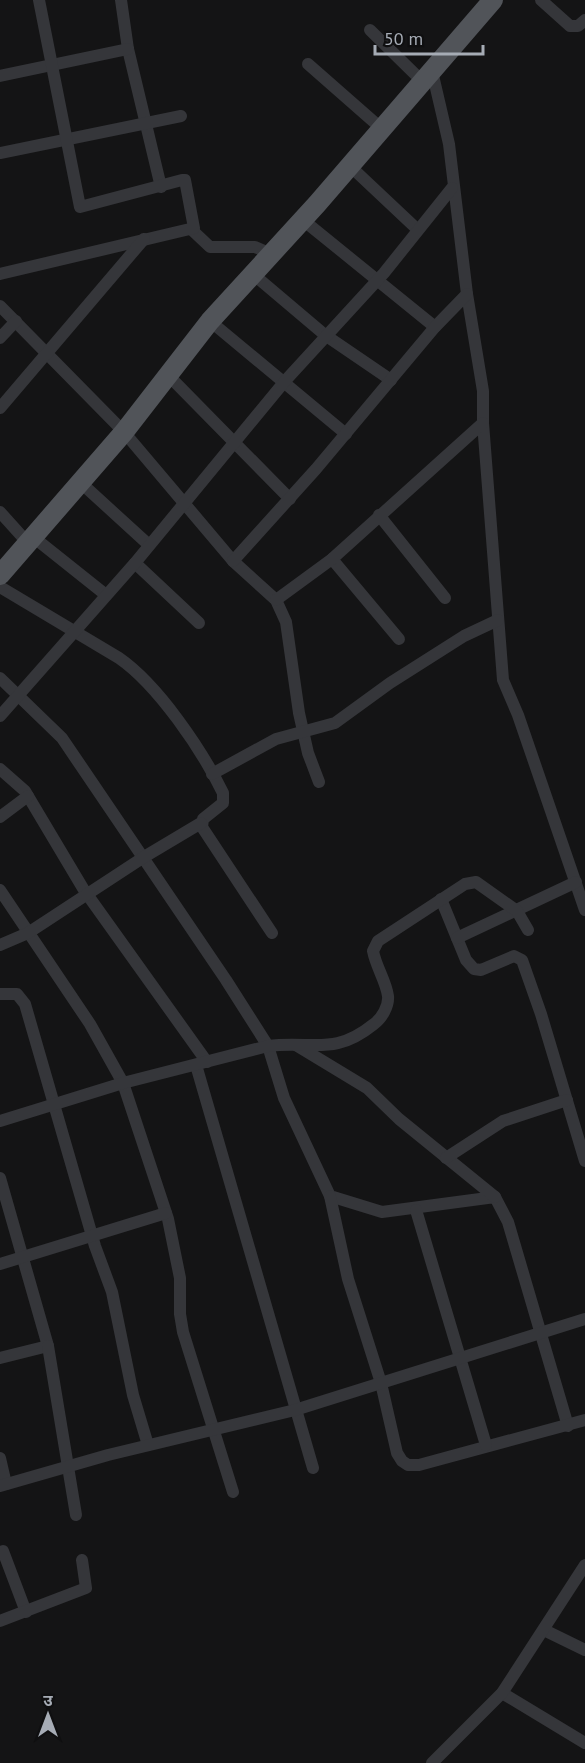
<svg xmlns="http://www.w3.org/2000/svg" width="585" height="1763" font-family="'PT Sans','Noto Sans Devanagari',sans-serif">
<style>
.lines{fill:none;stroke-linecap:round;stroke-linejoin:round}
.street{stroke:#35363a;stroke-width:12}
.primary{stroke:#515459;stroke-width:20}
</style>
<rect width="100%" height="100%" fill="#141415"/>
<g class="lines">
<g class="street">
<path d="M 121,0 L 128,49 L 161,187"/>
<path d="M 541,0 L 570,26 L 578,26 L 585,20"/>
<path d="M 370,30 L 423,82"/>
<path d="M 308,64 L 382,129"/>
<path d="M 432,71 L 449,144 L 467,294 L 483,391 L 483,423 L 503,680 L 518,715 L 585,910"/>
<path d="M 0,76 L 128,49"/>
<path d="M 0,153 L 181,116"/>
<path d="M 350,166 L 418,230"/>
<path d="M 303,220 L 435,327"/>
<path d="M 192,230 L 210,247 L 255,247 L 271,254"/>
<path d="M 0,274 L 194,228 L 185,180 L 182,180 L 80,207 L 39,0"/>
<path d="M 253,274 L 325,335 L 391,380"/>
<path d="M 0,306 L 124,432 L 233,561 L 276,600 L 286,622 L 299,713 L 308,753 L 319,782"/>
<path d="M 210,321 L 346,434"/>
<path d="M 0,338 L 16,321"/>
<path d="M 168,375 L 290,499"/>
<path d="M 0,408 L 144,239"/>
<path d="M 80,482 L 149,545"/>
<path d="M 0,512 L 27,542"/>
<path d="M 379,515 L 445,598"/>
<path d="M 32,536 L 106,595"/>
<path d="M 332,559 L 399,639"/>
<path d="M 233,561 L 316,469 L 435,327 L 467,294"/>
<path d="M 135,563 L 199,623"/>
<path d="M 0,587 L 119,658 C 158,685 202,750 223,793 L 223,803 L 203,819 L 202,827 L 272,933"/>
<path d="M 276,600 L 332,559 L 483,423"/>
<path d="M 0,678 L 62,738 L 226,980 L 268,1046 L 284,1098 L 330,1196 L 382,1212 L 495,1197 L 508,1222 L 568,1426"/>
<path d="M 0,716 L 135,563 L 285,381 L 384,273 L 452,188"/>
<path d="M 0,769 L 25,791 L 84,890 L 207,1062"/>
<path d="M 212,774 L 276,739 L 335,723 L 390,683 L 464,636 L 498,620"/>
<path d="M 0,817 L 28,796"/>
<path d="M 0,890 L 90,1024 L 123,1083 L 168,1219 L 180,1278 L 180,1314 L 183,1332 L 233,1492"/>
<path d="M 441,899 L 466,960 L 474,969 L 481,970 L 514,956 L 522,960 L 541,1014 L 585,1161"/>
<path d="M 457,938 L 576,882"/>
<path d="M 0,945 L 28,933 L 144,857 L 201,823"/>
<path d="M 0,994 L 17,994 L 25,1004 L 95,1246 L 112,1292 L 133,1395 L 148,1445"/>
<path d="M 296,1045 L 367,1088 L 399,1119 L 495,1197"/>
<path d="M 196,1065 L 313,1468"/>
<path d="M 0,1121 L 123,1083 L 268,1046 C 313,1040 333,1057 374,1024 C 382,1018 389,1006 388,996 C 386,981 376,967 373,951 L 378,941 L 465,884 L 476,882 L 517,911 L 528,930"/>
<path d="M 446,1158 L 503,1121 L 567,1100"/>
<path d="M 0,1178 L 48,1346 L 0,1358"/>
<path d="M 330,1196 L 348,1279 L 381,1383 L 397,1453 L 402,1461 L 408,1465 L 419,1465 L 585,1420"/>
<path d="M 416,1210 L 486,1445"/>
<path d="M 0,1264 L 166,1213"/>
<path d="M 48,1346 L 76,1515"/>
<path d="M 0,1458 L 6,1484"/>
<path d="M 0,1486 L 108,1455 L 295,1410 L 585,1319"/>
<path d="M 3,1551 L 26,1612"/>
<path d="M 0,1621 L 86,1588 L 82,1560"/>
<path d="M 544,1630 L 585,1650"/>
<path d="M 502,1693 L 585,1743"/>
<path d="M 432,1763 L 502,1693 L 585,1565"/>
</g>
<path class="primary" d="M 0,575 L 124,432 L 210,321 L 317,204 L 493,0"/>
</g>
<g transform="translate(48 1715)" stroke="#0f0f10" stroke-width="4.5" paint-order="stroke">
<path d="M0-4.5L10 22L0 15L-10 22Z" fill="#a6acb5"/>
<text y="-9" font-size="16" font-weight="bold" text-anchor="middle" fill="#a6acb5">उ</text>
</g>
<path d="M375 45v9h108v-9" fill="none" stroke="#a6acb5" stroke-width="3"/>
<text x="384" y="45" font-size="18" fill="#a6acb5" stroke="#0f0f10" stroke-width="4.5" paint-order="stroke">50 m</text>
</svg>
